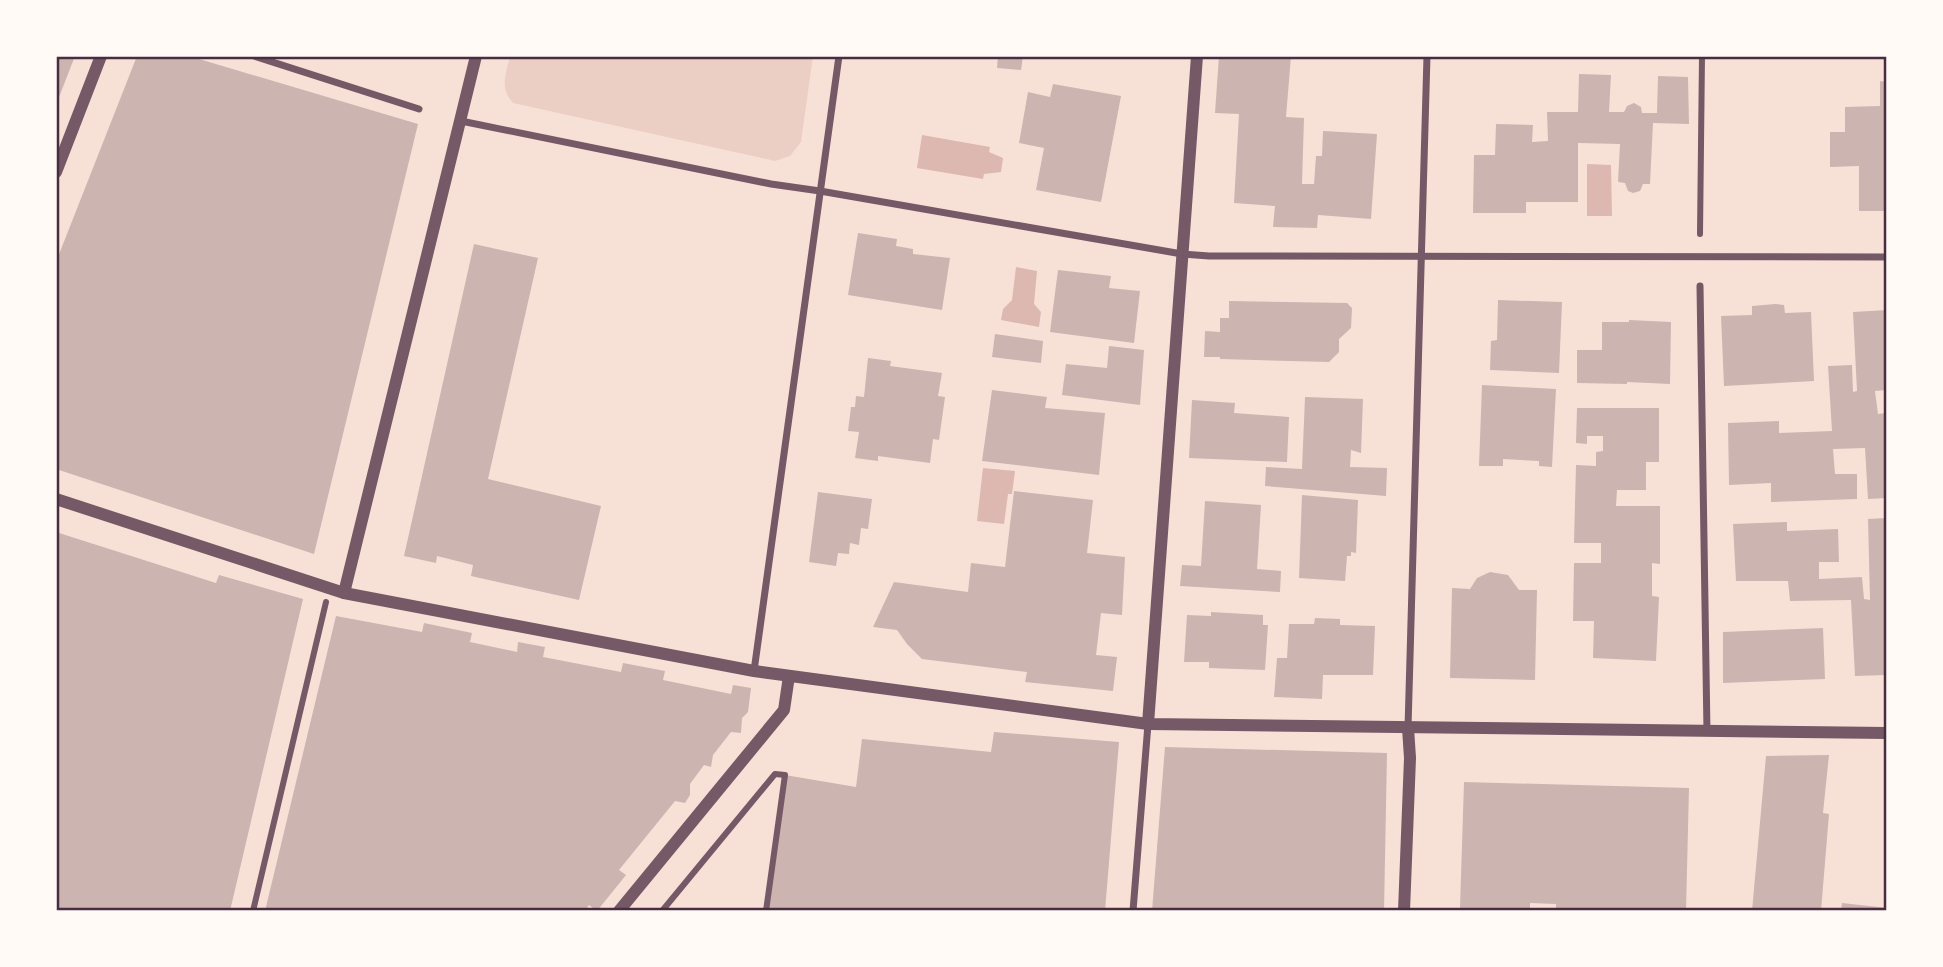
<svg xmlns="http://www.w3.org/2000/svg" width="1943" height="967" font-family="'IBM Plex Sans',sans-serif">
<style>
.green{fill:#ebcfc5}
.water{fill:#dcb8b0}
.building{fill:#ccb4b1}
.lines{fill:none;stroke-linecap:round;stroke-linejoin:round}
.pedestrian{stroke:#755966;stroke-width:6}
.minor{stroke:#755966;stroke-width:7}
.tertiary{stroke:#755966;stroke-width:12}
.neatline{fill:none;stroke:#4a2c40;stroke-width:2.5}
</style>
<rect width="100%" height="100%" fill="#f7e1d7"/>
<path class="green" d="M 510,56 L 813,56 L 801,142 L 790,156 L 775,161 L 513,103 C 499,88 506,74 510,56 Z"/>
<g class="water">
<path d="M 922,135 L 990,147 L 989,152 L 1003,158 L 1001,172 L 984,174 L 983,179 L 917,168 Z"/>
<path d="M 1587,164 L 1611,165 L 1612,216 L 1587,216 Z"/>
<path d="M 1016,267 L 1037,271 L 1034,304 L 1041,312 L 1039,327 L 1001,320 L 1003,309 L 1012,300 Z"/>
<path d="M 983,468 L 1015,471 L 1012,494 L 1008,494 L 1004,524 L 977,521 Z"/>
</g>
<g class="building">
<path d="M 56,56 L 75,56 L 56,105 Z"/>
<path d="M 137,56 L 189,56 L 418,124 L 314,554 L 56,469 L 56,262 Z"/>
<path d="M 998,56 L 1023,56 L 1021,70 L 997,68 Z"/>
<path d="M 1219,56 L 1291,56 L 1286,117 L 1304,118 L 1302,184 L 1314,184 L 1316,156 L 1322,156 L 1323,131 L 1377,134 L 1371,219 L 1318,215 L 1317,228 L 1273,227 L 1275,206 L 1234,203 L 1239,114 L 1215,113 Z"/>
<path d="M 1579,74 L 1611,75 L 1609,112 L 1624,112 L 1627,106 L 1634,103 L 1641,107 L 1642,113 L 1657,113 L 1658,76 L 1688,77 L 1689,124 L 1653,123 L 1650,184 L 1643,184 L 1640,191 L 1633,193 L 1628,191 L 1625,183 L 1618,182 L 1620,144 L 1578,143 L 1578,202 L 1526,202 L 1526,213 L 1473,213 L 1474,155 L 1495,155 L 1496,124 L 1533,125 L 1532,142 L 1548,141 L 1547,112 L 1578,112 Z"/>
<path d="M 1880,81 L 1887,82 L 1887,211 L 1859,211 L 1859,166 L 1830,167 L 1830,132 L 1845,132 L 1845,107 L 1880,106 Z"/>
<path d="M 1053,84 L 1121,96 L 1101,202 L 1036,190 L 1044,148 L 1019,143 L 1028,92 L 1050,97 Z"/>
<path d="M 858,233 L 897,239 L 896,246 L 913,249 L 913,254 L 950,258 L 942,310 L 848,295 Z"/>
<path d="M 474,244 L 538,258 L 488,479 L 601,506 L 579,600 L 471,576 L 473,565 L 437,556 L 436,563 L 404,556 Z"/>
<path d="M 1058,270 L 1111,276 L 1109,288 L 1140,291 L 1134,343 L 1050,332 Z"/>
<path d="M 1498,300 L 1562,302 L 1559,373 L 1490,370 L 1491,341 L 1497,340 Z"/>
<path d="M 1229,301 L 1347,303 L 1352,308 L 1351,328 L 1339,339 L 1339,352 L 1329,362 L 1220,359 L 1220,357 L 1204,357 L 1205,331 L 1220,332 L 1220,318 L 1229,318 Z"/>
<path d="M 1775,304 L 1784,305 L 1785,313 L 1811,312 L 1814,381 L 1724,386 L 1721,316 L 1752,315 L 1752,306 Z"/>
<path d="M 1887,310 L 1887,390 L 1875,391 L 1878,414 L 1887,413 L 1887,498 L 1868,499 L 1865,448 L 1833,449 L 1835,474 L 1857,474 L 1857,499 L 1771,502 L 1771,483 L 1729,485 L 1728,423 L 1779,421 L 1779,433 L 1832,431 L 1828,366 L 1852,365 L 1853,392 L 1857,391 L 1853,312 Z"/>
<path d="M 1629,320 L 1671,322 L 1670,384 L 1627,382 L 1627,384 L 1577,383 L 1577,350 L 1602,350 L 1602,322 L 1629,322 Z"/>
<path d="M 995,334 L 1043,341 L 1041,363 L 992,357 Z"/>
<path d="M 1109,346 L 1144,350 L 1140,405 L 1062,395 L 1066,364 L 1107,368 Z"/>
<path d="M 868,358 L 891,361 L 890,366 L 942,373 L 938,396 L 945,397 L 939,440 L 933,439 L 930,463 L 878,456 L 878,461 L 855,458 L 859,432 L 848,431 L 851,407 L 855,407 L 856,396 L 864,397 Z"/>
<path d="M 1482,385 L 1556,389 L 1552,467 L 1539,466 L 1539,461 L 1503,459 L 1503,466 L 1479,466 Z"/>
<path d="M 992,390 L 1047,397 L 1045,408 L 1105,413 L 1099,475 L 982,461 Z"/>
<path d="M 1305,397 L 1363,399 L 1361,453 L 1351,450 L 1350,467 L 1387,468 L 1386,496 L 1265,486 L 1266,467 L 1302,469 Z"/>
<path d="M 1192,400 L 1235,403 L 1234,413 L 1289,417 L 1287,462 L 1189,458 Z"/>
<path d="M 1577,408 L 1659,408 L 1659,462 L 1646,462 L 1646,490 L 1617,490 L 1616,506 L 1660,506 L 1660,564 L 1652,563 L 1652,596 L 1659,597 L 1656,661 L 1593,658 L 1594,621 L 1573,621 L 1574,563 L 1601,563 L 1601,543 L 1574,543 L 1576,465 L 1596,466 L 1596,452 L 1603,451 L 1603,436 L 1587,436 L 1587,444 L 1576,443 Z"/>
<path d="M 1014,491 L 1093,500 L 1087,553 L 1125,557 L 1122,615 L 1101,613 L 1096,655 L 1117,657 L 1113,691 L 1025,682 L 1027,672 L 922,659 L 907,644 L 897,630 L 873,627 L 894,582 L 968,592 L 971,563 L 1005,567 Z"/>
<path d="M 818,492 L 872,499 L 868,529 L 861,528 L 859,545 L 850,543 L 849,554 L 838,553 L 836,566 L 809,562 Z"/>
<path d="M 1302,495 L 1358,500 L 1356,553 L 1351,552 L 1351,556 L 1347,556 L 1345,581 L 1299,578 Z"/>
<path d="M 1205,501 L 1261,505 L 1257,569 L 1281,571 L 1280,592 L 1180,586 L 1182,565 L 1201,566 Z"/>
<path d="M 1887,518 L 1887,675 L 1855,676 L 1851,600 L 1790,601 L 1788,581 L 1736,581 L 1733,524 L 1787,522 L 1787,531 L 1838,529 L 1839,562 L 1819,562 L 1819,579 L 1862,577 L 1864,599 L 1870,600 L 1868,519 Z"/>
<path d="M 56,532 L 216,583 L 219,575 L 303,599 L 230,911 L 56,911 Z"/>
<path d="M 1490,572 L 1508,575 L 1519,590 L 1537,590 L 1535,680 L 1450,678 L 1452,588 L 1470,589 L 1477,578 Z"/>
<path d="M 1211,612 L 1263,615 L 1263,625 L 1268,625 L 1265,670 L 1209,668 L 1209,662 L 1184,662 L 1187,615 L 1211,616 Z"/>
<path d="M 336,616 L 422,632 L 424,623 L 472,633 L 470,642 L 517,652 L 518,642 L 545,647 L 543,657 L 621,672 L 623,663 L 665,671 L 663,680 L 731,694 L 733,685 L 751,688 L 748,712 L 742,718 L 741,733 L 731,732 L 713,755 L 711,767 L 704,765 L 690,784 L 690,795 L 685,803 L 675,801 L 619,870 L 626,875 L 597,911 L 589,905 L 585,911 L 265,911 Z"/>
<path d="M 1315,618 L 1340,619 L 1340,625 L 1375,626 L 1373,675 L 1323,675 L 1322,699 L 1274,697 L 1277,658 L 1287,658 L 1289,624 L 1314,624 Z"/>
<path d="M 1823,628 L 1825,679 L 1723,683 L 1723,632 Z"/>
<path d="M 994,732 L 1119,742 L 1105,911 L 766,911 L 785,775 L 856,787 L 862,739 L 991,752 Z"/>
<path d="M 1165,747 L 1387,753 L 1384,911 L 1152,911 Z"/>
<path d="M 1829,755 L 1823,813 L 1829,814 L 1821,911 L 1752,911 L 1766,756 Z"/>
<path d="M 1464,782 L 1689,788 L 1686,911 L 1556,911 L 1556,904 L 1530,903 L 1530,910 L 1460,908 Z"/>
<path d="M 1842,903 L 1887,908 L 1887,911 L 1841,911 Z"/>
</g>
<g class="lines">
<g class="pedestrian">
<path d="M 1700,234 L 1702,56"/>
<path d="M 253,911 L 326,602"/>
<path d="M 662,911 L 775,774 L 785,775 L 766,911"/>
</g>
<g class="minor">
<path d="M 254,56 L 419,109"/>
<path d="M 461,121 L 771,184 L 820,191 L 1182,254 L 1209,256 L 1887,257"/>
<path d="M 1700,286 L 1707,732"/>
<path d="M 754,671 L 839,56"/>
<path d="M 1408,728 L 1427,56"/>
<path d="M 1133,911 L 1148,724"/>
</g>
<g class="tertiary">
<path d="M 56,172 L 101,56"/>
<path d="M 56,499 L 344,593 L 754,671 L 1148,724 L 1887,733"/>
<path d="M 344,593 L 476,56"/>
<path d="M 1148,724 L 1197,56"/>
<path d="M 619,911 L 784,710 L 789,676"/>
<path d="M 1404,911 L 1410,758 L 1408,728"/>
</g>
</g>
<rect width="1943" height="967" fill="none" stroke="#fffaf5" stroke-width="116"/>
<rect x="58" y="58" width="1827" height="851" class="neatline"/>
</svg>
